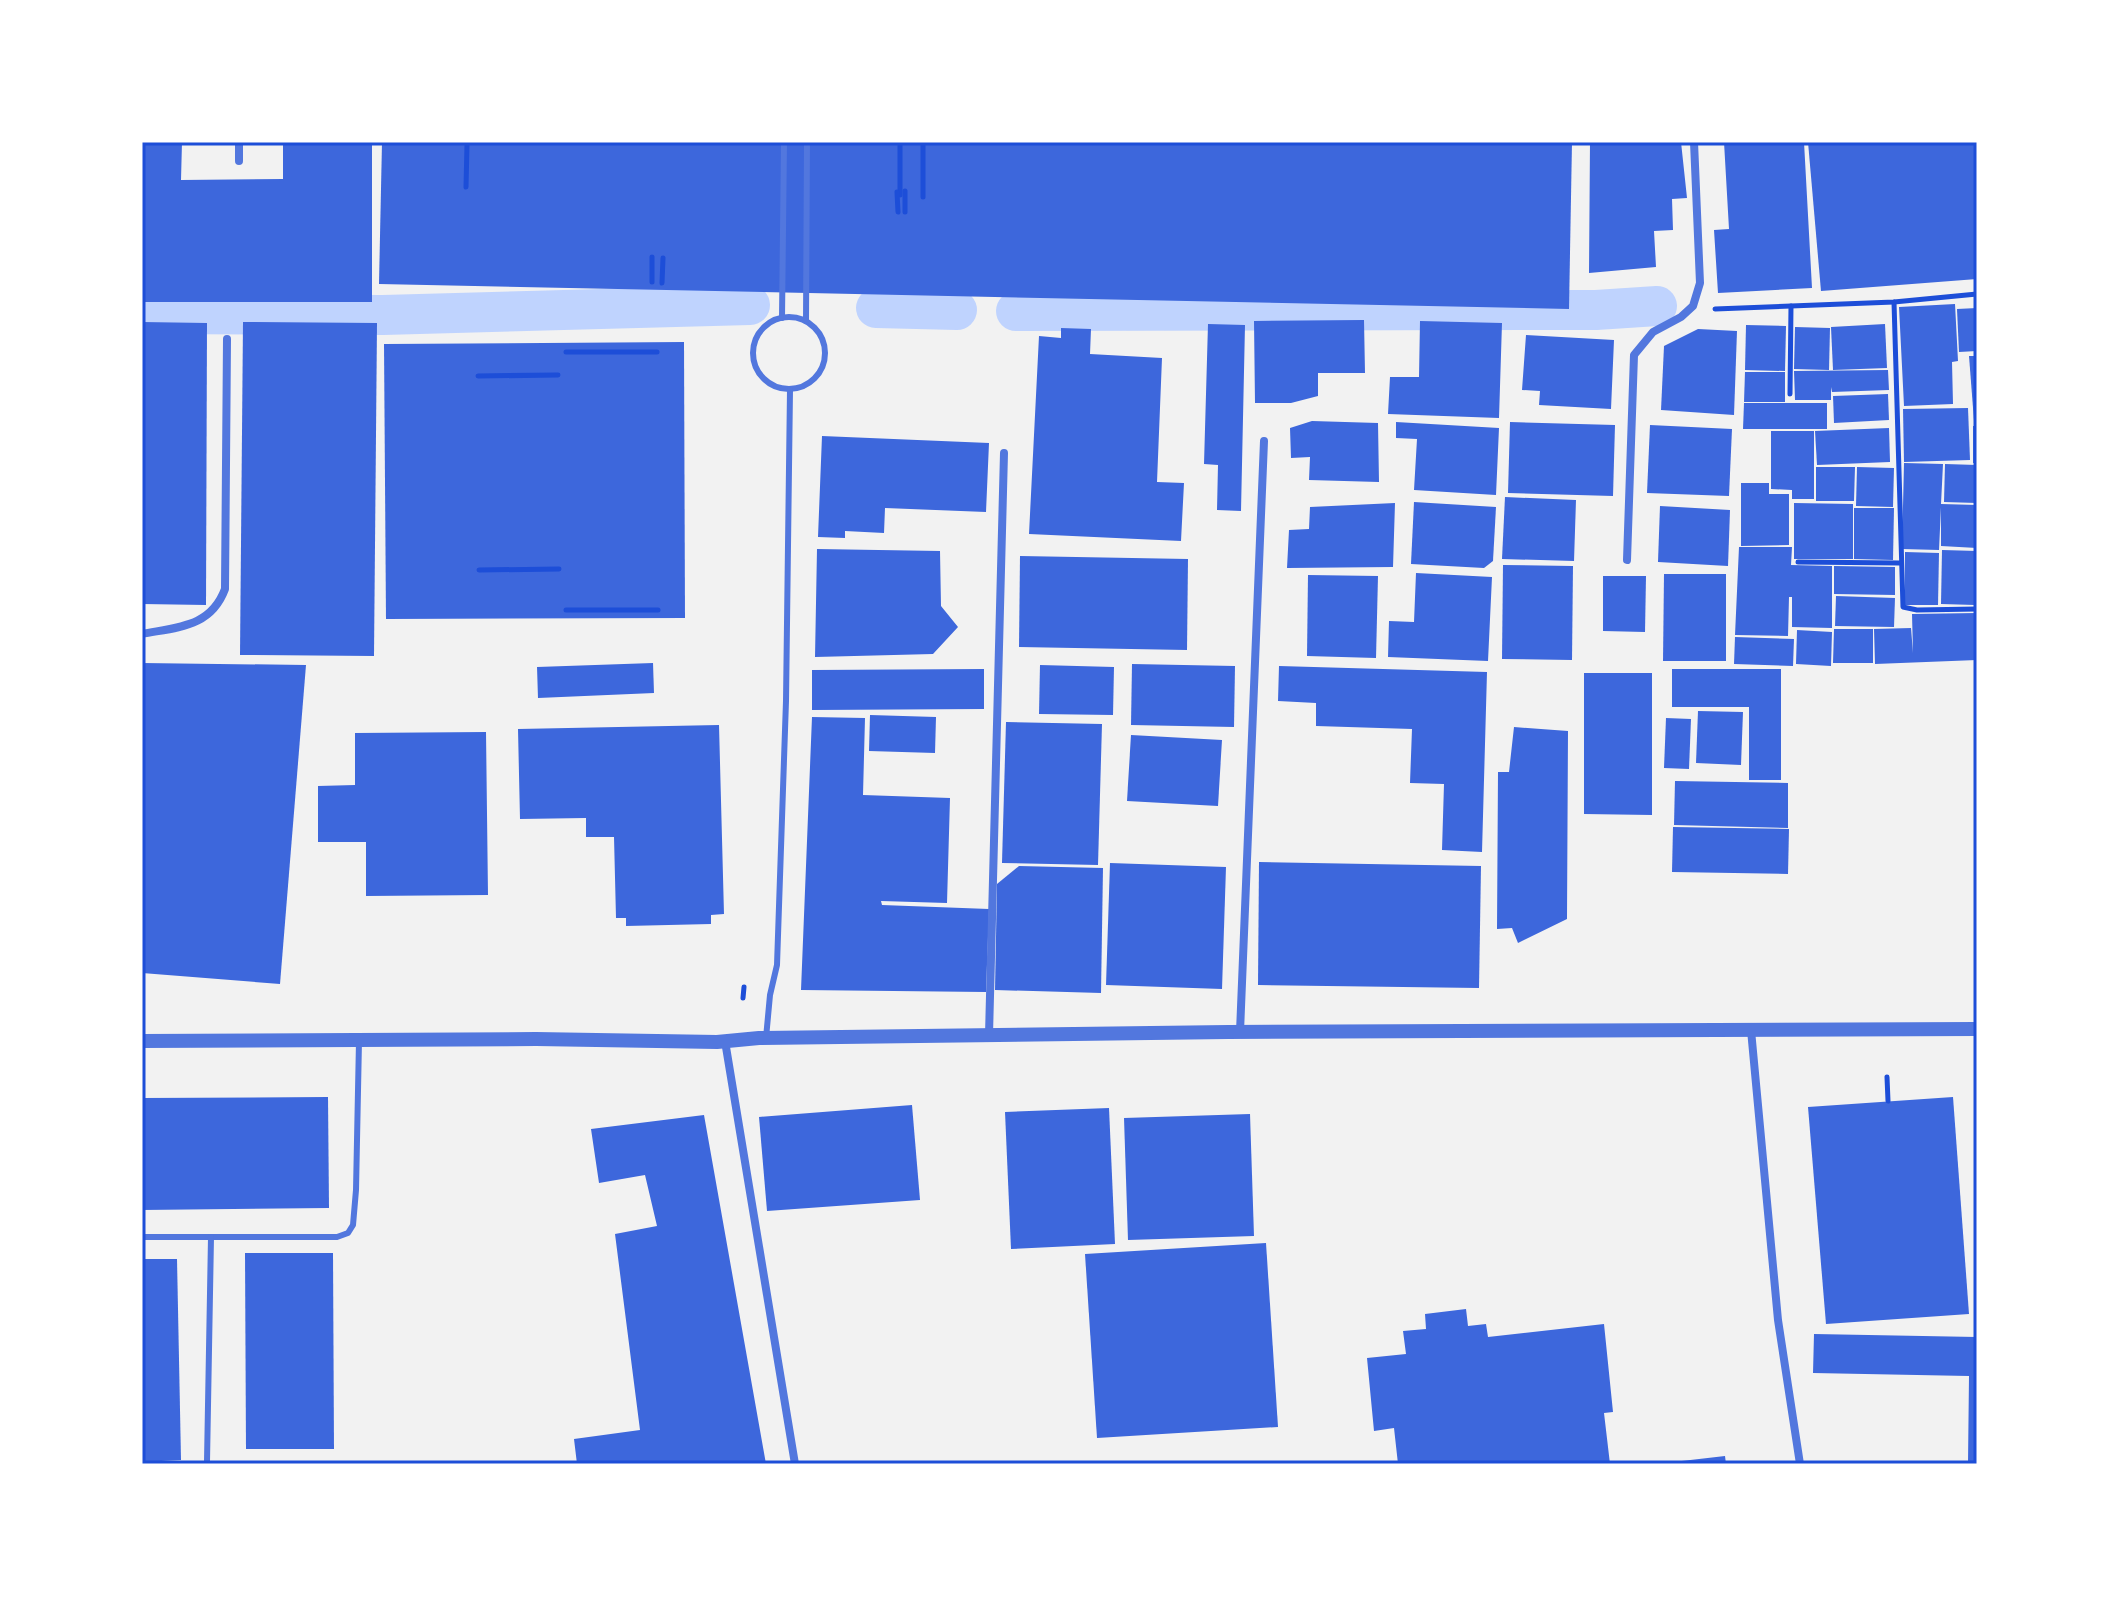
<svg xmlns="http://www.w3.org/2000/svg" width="2119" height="1606" font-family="Jost,sans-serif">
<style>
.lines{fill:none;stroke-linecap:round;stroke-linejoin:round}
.canal{stroke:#bfd3fe;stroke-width:40}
.building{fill:#3d67dc}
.path{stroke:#1d4ed8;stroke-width:5}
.service{stroke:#5277de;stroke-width:6}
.minor{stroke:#5277de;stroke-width:8}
.tertiary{stroke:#5277de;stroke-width:14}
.neatline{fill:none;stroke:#1d4ed8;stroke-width:3}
</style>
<rect width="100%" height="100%" fill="#f2f2f2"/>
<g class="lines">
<g class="canal">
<path d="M 876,308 L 957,310"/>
<path d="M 1016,311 L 1596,310 L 1657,306"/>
<path d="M 142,314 L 383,315 L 750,305"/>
</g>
</g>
<g class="building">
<path d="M 142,142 L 182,142 L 181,180 L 283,179 L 283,142 L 372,142 L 372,302 L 142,302 Z"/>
<path d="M 382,142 L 1572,142 L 1569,309 L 379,284 Z"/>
<path d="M 1590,142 L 1681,142 L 1687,198 L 1672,199 L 1673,230 L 1654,231 L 1656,267 L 1589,273 Z"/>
<path d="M 1724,142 L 1804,142 L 1812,288 L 1718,293 L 1714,230 L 1729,229 Z"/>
<path d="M 1808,142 L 1977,142 L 1977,279 L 1821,291 Z"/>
<path d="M 1955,304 L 1958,361 L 1952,362 L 1953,404 L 1904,406 L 1899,307 Z"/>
<path d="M 1977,308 L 1977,351 L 1959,352 L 1957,309 Z"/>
<path d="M 1364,320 L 1365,373 L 1318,373 L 1318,396 L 1291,403 L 1255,403 L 1254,321 Z"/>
<path d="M 1420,321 L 1502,323 L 1499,418 L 1388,414 L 1390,377 L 1419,377 Z"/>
<path d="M 142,322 L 207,323 L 206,605 L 142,604 Z"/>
<path d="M 243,322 L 377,323 L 374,656 L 240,655 Z"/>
<path d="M 1208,324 L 1245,325 L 1241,511 L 1217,510 L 1218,465 L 1204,464 Z"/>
<path d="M 1885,324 L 1887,368 L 1833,370 L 1831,327 Z"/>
<path d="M 1746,325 L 1786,326 L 1785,371 L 1745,370 Z"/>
<path d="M 1795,327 L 1830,328 L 1829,370 L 1794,369 Z"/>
<path d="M 1061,328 L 1091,329 L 1090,354 L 1162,358 L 1157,482 L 1184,483 L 1181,541 L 1029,534 L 1039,336 L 1061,338 Z"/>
<path d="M 1698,329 L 1737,331 L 1734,415 L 1661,410 L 1664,346 Z"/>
<path d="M 1526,335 L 1614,340 L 1611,409 L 1539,405 L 1540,391 L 1522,390 Z"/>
<path d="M 684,342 L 685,618 L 386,619 L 384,344 Z"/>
<path d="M 1969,356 L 1977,356 L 1977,421 L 1974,421 Z"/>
<path d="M 1888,370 L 1889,390 L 1832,392 L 1831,387 L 1831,400 L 1795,400 L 1794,371 Z"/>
<path d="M 1745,372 L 1785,372 L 1785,402 L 1744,402 Z"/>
<path d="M 1888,394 L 1889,420 L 1834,423 L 1833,396 Z"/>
<path d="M 1744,403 L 1827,403 L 1827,429 L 1743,429 Z"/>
<path d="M 1968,408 L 1970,460 L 1904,462 L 1903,409 Z"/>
<path d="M 1312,421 L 1378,423 L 1379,482 L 1309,480 L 1310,457 L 1291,458 L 1290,428 Z"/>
<path d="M 1396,422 L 1499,428 L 1496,495 L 1414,490 L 1417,439 L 1396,438 Z"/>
<path d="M 1510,422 L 1615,425 L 1613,496 L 1508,493 Z"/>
<path d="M 1650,425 L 1732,429 L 1729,496 L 1647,493 Z"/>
<rect x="1973" y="426" width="4" height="37"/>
<path d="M 1889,428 L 1890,462 L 1817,465 L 1815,431 Z"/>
<path d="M 1771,431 L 1814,431 L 1814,499 L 1792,499 L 1792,490 L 1771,489 Z"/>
<path d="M 822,436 L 989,443 L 986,512 L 885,508 L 884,533 L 845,531 L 845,538 L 818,537 Z"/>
<path d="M 1904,463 L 1943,464 L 1941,504 L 1977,505 L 1977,548 L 1941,546 L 1941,507 L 1939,550 L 1902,549 Z"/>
<path d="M 1945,464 L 1977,465 L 1977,503 L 1944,502 Z"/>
<path d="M 1816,467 L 1855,467 L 1854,501 L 1816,501 Z"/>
<path d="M 1857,467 L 1894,468 L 1893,507 L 1856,506 Z"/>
<path d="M 1741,483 L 1769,483 L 1769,494 L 1789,494 L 1789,545 L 1741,546 Z"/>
<path d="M 1505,497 L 1576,500 L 1574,561 L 1502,559 Z"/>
<path d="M 1414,502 L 1496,507 L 1493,561 L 1484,568 L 1411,564 Z"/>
<path d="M 1395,503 L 1393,567 L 1287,568 L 1289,530 L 1309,529 L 1310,507 Z"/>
<path d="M 1794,503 L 1853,504 L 1853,559 L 1794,559 Z"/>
<path d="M 1660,506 L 1730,510 L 1728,566 L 1658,562 Z"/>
<path d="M 1854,508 L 1894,508 L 1893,560 L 1854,559 Z"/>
<path d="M 1739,547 L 1792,547 L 1791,565 L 1832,566 L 1832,628 L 1792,627 L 1792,597 L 1789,597 L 1788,636 L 1735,635 Z"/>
<path d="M 817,549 L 940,551 L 941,606 L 958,627 L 933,654 L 815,657 Z"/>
<path d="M 1942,550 L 1977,551 L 1975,605 L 1941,604 Z"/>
<path d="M 1905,552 L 1939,553 L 1938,605 L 1905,605 Z"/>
<path d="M 1020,556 L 1188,559 L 1187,650 L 1019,647 Z"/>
<path d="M 1503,565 L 1573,566 L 1572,660 L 1502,659 Z"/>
<path d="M 1834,566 L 1895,567 L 1895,595 L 1834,594 Z"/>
<path d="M 1416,573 L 1492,577 L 1488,661 L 1388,657 L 1389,621 L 1414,622 Z"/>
<path d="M 1664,574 L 1726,574 L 1726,661 L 1663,661 Z"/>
<path d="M 1308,575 L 1378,576 L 1376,658 L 1307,656 Z"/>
<path d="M 1603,576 L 1646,576 L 1645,632 L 1603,631 Z"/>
<path d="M 1836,596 L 1895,598 L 1894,627 L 1835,626 Z"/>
<path d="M 1977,613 L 1977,660 L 1875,664 L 1874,629 L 1911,628 L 1913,653 L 1912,614 Z"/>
<path d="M 1834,629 L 1873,629 L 1873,663 L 1833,663 Z"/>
<path d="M 1797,630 L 1832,632 L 1831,666 L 1796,664 Z"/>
<path d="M 1735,637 L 1794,639 L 1793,666 L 1734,664 Z"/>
<path d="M 142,663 L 306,665 L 280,984 L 142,973 Z"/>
<path d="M 653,663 L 654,693 L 538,698 L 537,667 Z"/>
<path d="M 1132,664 L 1235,666 L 1234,727 L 1131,725 Z"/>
<path d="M 1040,665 L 1114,667 L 1113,715 L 1039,714 Z"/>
<path d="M 1279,666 L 1487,672 L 1482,852 L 1442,850 L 1444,784 L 1410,783 L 1412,729 L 1316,726 L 1316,703 L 1278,701 Z"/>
<path d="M 984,669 L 984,709 L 812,710 L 812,670 Z"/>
<path d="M 1672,669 L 1781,669 L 1781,780 L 1749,780 L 1749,707 L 1672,707 Z"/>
<path d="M 1584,673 L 1652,673 L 1652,815 L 1584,814 Z"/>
<path d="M 1698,711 L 1743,712 L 1741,765 L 1696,763 Z"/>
<path d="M 870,715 L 936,717 L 935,753 L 869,751 Z"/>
<path d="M 812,717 L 865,718 L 863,795 L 950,798 L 947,903 L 881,901 L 882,905 L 989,909 L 986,992 L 801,990 Z"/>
<path d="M 1666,718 L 1691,719 L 1689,769 L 1664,768 Z"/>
<path d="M 1006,722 L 1102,724 L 1098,865 L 1002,863 Z"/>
<path d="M 719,725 L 724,914 L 711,915 L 711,924 L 626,926 L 626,918 L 616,918 L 614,837 L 586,837 L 586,818 L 520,819 L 518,729 Z"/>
<path d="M 1514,727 L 1568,731 L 1567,919 L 1518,943 L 1512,928 L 1497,929 L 1498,772 L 1509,772 Z"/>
<path d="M 486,732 L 488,895 L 366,896 L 366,842 L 318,842 L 318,786 L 355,785 L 355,733 Z"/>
<path d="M 1131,735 L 1222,740 L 1218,806 L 1127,801 Z"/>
<path d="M 1675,781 L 1788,783 L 1788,828 L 1674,825 Z"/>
<path d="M 1673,827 L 1789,829 L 1788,874 L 1672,872 Z"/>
<path d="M 1259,862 L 1481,866 L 1479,988 L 1258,985 Z"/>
<path d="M 1110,863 L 1226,867 L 1222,989 L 1106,985 Z"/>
<path d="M 1019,866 L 1103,868 L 1101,993 L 995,990 L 997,884 Z"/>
<path d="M 328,1097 L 329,1208 L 142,1210 L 142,1098 Z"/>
<path d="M 1953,1097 L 1969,1314 L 1826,1324 L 1808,1107 Z"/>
<path d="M 912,1105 L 920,1200 L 767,1211 L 759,1117 Z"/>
<path d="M 1109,1108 L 1115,1244 L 1011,1249 L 1005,1112 Z"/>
<path d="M 1250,1114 L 1254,1236 L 1128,1240 L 1124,1118 Z"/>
<path d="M 704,1115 L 766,1464 L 577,1464 L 574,1439 L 640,1430 L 615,1234 L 657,1226 L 645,1175 L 599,1183 L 591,1129 Z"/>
<path d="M 1266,1243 L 1278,1427 L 1097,1438 L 1085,1254 Z"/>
<path d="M 245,1253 L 333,1253 L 334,1449 L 246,1449 Z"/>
<path d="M 142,1259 L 177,1259 L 181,1460 L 142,1462 Z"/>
<path d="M 1466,1309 L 1468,1326 L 1486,1324 L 1488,1337 L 1604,1324 L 1613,1412 L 1604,1413 L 1610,1464 L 1398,1464 L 1394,1428 L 1374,1431 L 1367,1358 L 1406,1354 L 1403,1331 L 1426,1329 L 1425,1314 Z"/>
<path d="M 1814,1334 L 1977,1337 L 1977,1463 L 1968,1463 L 1969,1376 L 1813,1373 Z"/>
<path d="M 1725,1456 L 1726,1464 L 1673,1464 L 1673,1462 Z"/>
</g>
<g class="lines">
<g class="path">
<path d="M 900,142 L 900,195"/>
<path d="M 466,187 L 467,145"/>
<path d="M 905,191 L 905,212"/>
<path d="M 897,192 L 898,212"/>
<path d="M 923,197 L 923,142"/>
<path d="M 652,282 L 652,257"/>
<path d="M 662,283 L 663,258"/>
<path d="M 1894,302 L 1903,607 L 1917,610 L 1977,609"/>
<path d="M 1715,309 L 1894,302 L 1977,294"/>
<path d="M 566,352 L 657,352"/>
<path d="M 478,376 L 558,375"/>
<path d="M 1790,394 L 1791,306"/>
<path d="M 1798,562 L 1900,563"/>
<path d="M 479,570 L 559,569"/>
<path d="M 566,610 L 658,610"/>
<path d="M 743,998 L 744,987"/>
<path d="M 1887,1077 L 1888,1101"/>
</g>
<g class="service">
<circle cx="789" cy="353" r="36"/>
<path d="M 782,318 L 784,142"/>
<path d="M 806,321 L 807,142"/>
<path d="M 766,1038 L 770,995 L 777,965 L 786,701 L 790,390"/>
<path d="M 142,1237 L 337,1237 L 348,1233 L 353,1225 L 356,1190 L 359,1041"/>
<path d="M 207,1462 L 211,1237"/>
</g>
<g class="minor">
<path d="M 239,161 L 239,142"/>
<path d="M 1627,560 L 1634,355 L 1653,332 L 1681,317 L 1693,306 L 1700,283 L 1694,142"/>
<path d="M 142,634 C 178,627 211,627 225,589 L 227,339"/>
<path d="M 1751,1030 L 1778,1320 L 1800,1464"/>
<path d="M 1240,1032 L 1264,441"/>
<path d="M 989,1035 L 1004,453"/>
<path d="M 725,1041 L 795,1464"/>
</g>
<path class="tertiary" d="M 142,1041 L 536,1039 L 717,1042 L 759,1038 L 1228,1032 L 1977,1029"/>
</g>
<rect width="2119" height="1606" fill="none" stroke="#ffffff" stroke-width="288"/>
<rect x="144" y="144" width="1831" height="1318" class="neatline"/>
</svg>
